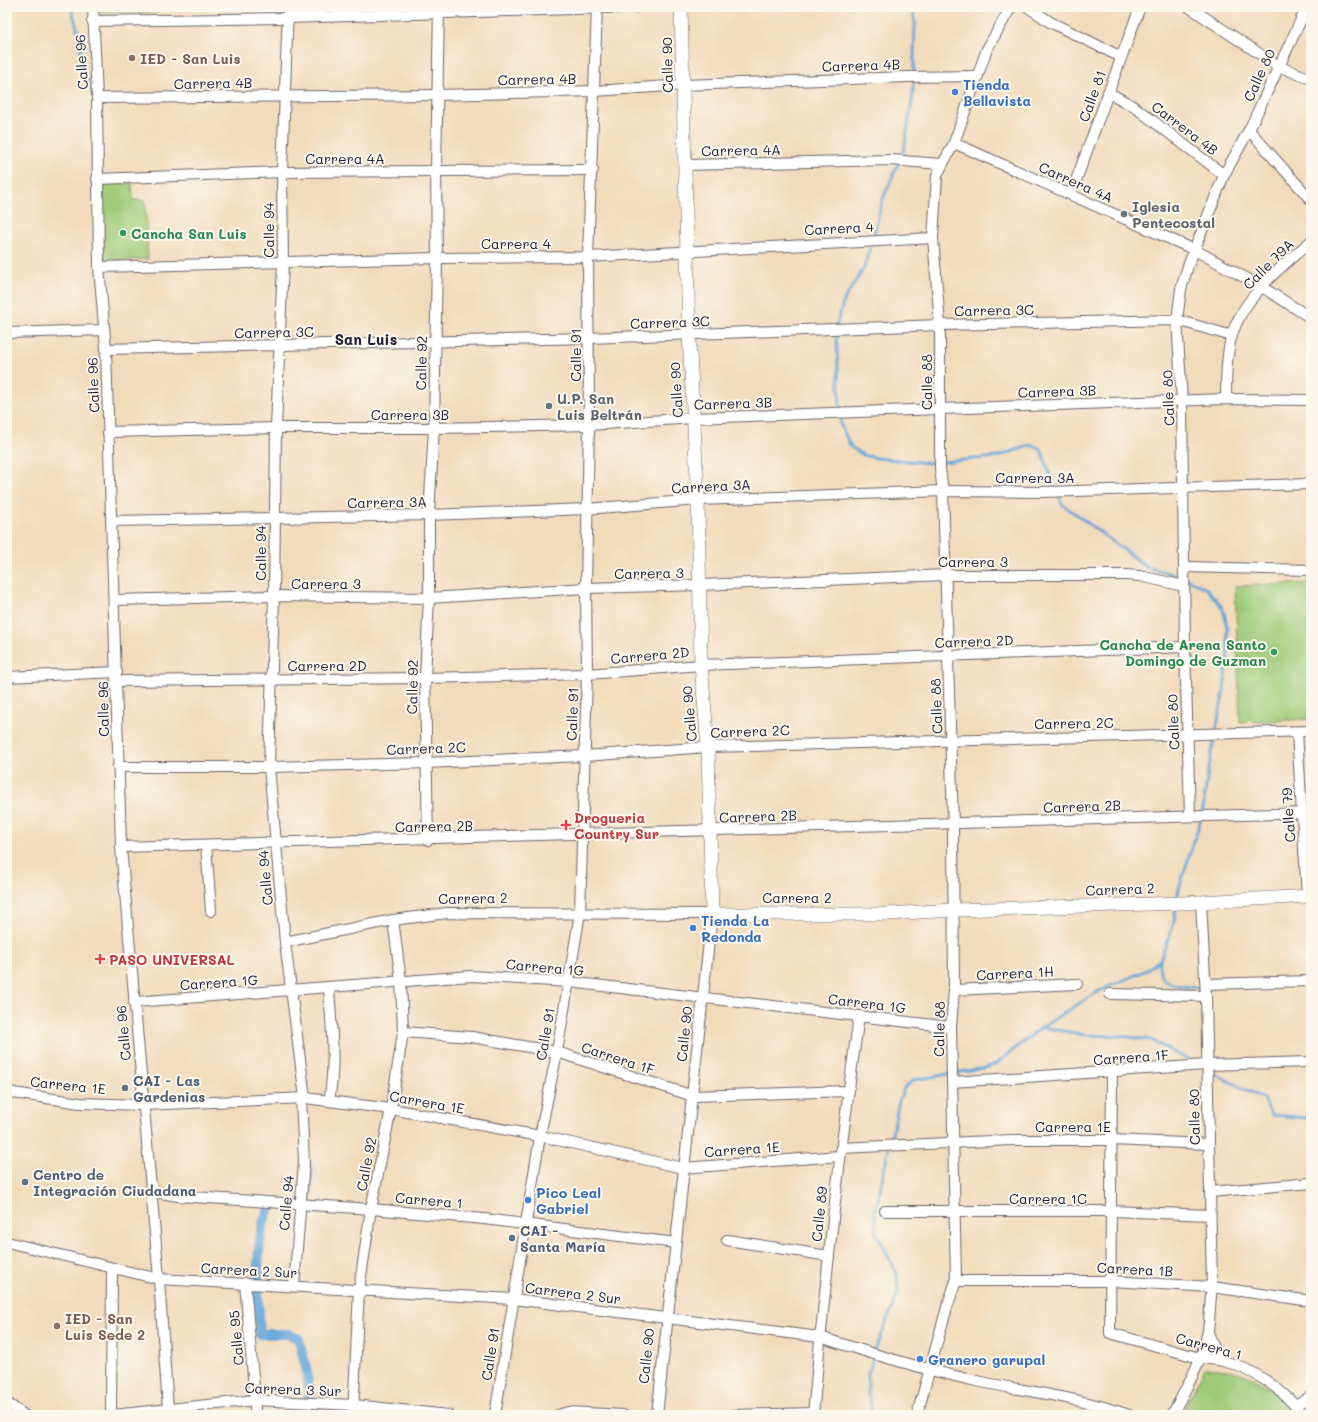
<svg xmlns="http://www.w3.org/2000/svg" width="1318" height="1422" font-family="Mali,sans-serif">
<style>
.green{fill:#9eca77;stroke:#607659}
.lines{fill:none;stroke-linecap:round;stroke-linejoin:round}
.stream{stroke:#65a7d9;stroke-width:3}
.canal{stroke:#65a7d9;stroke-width:10}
.minor-casing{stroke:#6b6368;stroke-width:12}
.tertiary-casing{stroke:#6b6368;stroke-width:14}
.minor{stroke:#fff;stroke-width:10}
.tertiary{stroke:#fff;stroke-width:13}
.education-dot{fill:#8d6e63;stroke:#fbf7ec;stroke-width:1.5}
.shop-dot{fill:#3f7fe0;stroke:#fbf7ec;stroke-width:1.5}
.worship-dot{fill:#6b7280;stroke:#fbf7ec;stroke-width:1.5}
.leisure-dot{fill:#2e9e5b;stroke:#fbf7ec;stroke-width:1.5}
.health-dot{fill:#e0444e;stroke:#fbf7ec;stroke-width:1.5}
.service-dot{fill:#5c6f8a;stroke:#fbf7ec;stroke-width:1.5}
.labels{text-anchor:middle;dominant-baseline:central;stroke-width:4;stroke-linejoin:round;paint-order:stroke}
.education-label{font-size:14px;font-weight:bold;fill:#785e54;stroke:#fbf7ec;text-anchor:start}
.street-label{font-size:14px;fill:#22223b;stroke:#fbf7ec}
.shop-label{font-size:14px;font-weight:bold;fill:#366cbe;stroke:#fbf7ec;text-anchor:start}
.worship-label{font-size:14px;font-weight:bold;fill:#5b616d;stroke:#fbf7ec;text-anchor:start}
.leisure-label{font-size:14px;font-weight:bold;fill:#27864d;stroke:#fbf7ec;text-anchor:start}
.health-label{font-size:14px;font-weight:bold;fill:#be3a42;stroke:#fbf7ec;text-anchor:start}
.service-label{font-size:14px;font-weight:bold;fill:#4e5e75;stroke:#fbf7ec;text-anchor:start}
.neighbourhood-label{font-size:15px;font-weight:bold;fill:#22223b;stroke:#fbf7ec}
</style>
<rect width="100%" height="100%" fill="#fbf7ec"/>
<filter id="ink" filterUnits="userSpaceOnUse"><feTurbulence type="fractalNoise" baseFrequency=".025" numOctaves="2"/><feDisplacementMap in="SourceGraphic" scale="8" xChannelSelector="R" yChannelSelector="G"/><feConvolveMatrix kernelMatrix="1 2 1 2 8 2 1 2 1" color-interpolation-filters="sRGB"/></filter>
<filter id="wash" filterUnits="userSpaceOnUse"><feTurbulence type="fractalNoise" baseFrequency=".012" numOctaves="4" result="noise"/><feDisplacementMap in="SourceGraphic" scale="16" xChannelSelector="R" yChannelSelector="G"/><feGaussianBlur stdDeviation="0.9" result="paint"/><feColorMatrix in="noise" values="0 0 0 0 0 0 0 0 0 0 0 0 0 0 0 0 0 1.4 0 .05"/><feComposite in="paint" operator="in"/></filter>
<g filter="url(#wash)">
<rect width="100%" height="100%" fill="#f2dbbb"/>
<g class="green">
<path d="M 98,7 L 157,7 L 157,12 L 98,13 Z"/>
<path d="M 132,183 L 133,200 L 145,201 L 148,259 L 104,261 L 100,184 Z"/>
<path d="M 1311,583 L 1311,719 L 1240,722 L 1235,586 Z"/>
<path d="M 1205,1368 C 1215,1369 1226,1369 1236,1372 C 1259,1378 1282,1396 1295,1415 L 1181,1415 Z"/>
</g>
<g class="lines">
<g class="stream">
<path d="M 70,7 C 83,34 78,66 93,93"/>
<path d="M 7,26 L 10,7"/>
<path d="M 873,239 L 882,201 L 904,150 L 913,95 L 915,23 L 912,7"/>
<path d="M 871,244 L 864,268 L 845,298 L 836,326 L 841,426 L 851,447 L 863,455 L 876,458 L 929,463 L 997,457 L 1031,445 L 1041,449 L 1055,489"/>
<path d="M 1058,494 L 1062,504 L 1147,567 L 1181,577"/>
<path d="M 1177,900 L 1179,888 L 1202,816 L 1208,772 L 1224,690 L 1228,658 L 1227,629 L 1225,616 L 1222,607 L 1207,589 L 1187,579"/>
<path d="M 1160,960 C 1155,987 1178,985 1198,988"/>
<path d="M 1042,1027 L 1085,1035 L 1120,1036 L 1151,1040 L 1194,1063"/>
<path d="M 1209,1071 L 1264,1099 L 1271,1115 L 1307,1118 L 1311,1120"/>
<path d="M 873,1415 L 868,1394 L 868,1374 L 878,1343 L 898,1293 L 897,1274 L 876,1232 L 875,1213 L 899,1101 L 904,1088 L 914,1080 L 984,1068 L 996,1064 L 1042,1027 L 1099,991 L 1147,970 L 1160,960 L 1174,923 L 1176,906"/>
</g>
<g class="canal">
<path d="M 307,1197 L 308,1169"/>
<path d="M 272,1206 C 253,1225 258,1307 260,1334 L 287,1334 L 299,1339 L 307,1372 L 309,1395"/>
</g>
</g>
</g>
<g filter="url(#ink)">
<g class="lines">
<g class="minor-casing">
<g id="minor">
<path d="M 93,7 L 97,98 L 99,267 L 106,349 L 121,847 L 159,1279 L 168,1409"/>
<path d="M 288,7 L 282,172 L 283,262 L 276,428 L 274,596 L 269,767 L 285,942 L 305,1098"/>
<path d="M 1028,7 L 1050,22 L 1121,57"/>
<path d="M 1189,7 L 1278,66 L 1311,79"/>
<path d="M 92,21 L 287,18 L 636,7"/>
<path d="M 1108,92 L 1136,108 L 1224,175"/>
<path d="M 97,98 L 438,95 L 595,91 L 683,85 L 907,77 L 978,76"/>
<path d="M 1249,130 L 1311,200"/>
<path d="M 954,143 L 1195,250 L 1262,287 L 1311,318"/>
<path d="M 686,165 L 891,160 L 941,164"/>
<path d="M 97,179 L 282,172 L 593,170"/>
<path d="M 1071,194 L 1140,7"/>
<path d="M 99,267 L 437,258 L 588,257 L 933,238"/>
<path d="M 7,333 L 104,330"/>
<path d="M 106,349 L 589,338 L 940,325 L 1177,320 L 1232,336"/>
<path d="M 1226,399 C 1226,377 1226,345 1236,324 C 1251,290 1284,265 1311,241"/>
<path d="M 108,432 L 276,428 L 434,428 L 589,425 L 694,418 L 939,409 L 1226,399 L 1311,400"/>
<path d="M 112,521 L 429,515 L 586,509 L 698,500 L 943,491 L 1042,492 L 1311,484"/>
<path d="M 1185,567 L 1311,570"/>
<path d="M 114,600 L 274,596 L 429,598 L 586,588 L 700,585 L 946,575 L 1125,575 L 1140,576 L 1184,586"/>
<path d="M 7,677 L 117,672"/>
<path d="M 117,681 L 425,678 L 587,674 L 701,665 L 1185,647"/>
<path d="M 1297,732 L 1307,896"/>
<path d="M 118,767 L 269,767 L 426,763 L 584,756 L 708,747 L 1311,731"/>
<path d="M 1190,816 L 1185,647 L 1182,402 L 1177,320 L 1181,289 L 1188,266 L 1224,175 L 1249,130 L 1307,7"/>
<path d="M 428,840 L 425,678 L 429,598 L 429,515 L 434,428 L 437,258 L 436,171 L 439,7"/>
<path d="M 206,845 L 211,911"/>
<path d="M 121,847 L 1311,813"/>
<path d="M 285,942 L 393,920 L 447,913 L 712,914 L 657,1415"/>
<path d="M 1206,984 L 1311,981"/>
<path d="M 329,987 C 331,1025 336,1063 329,1101"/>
<path d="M 954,990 L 1077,984"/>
<path d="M 1110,994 L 1206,996"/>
<path d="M 134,1002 L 471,976 L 569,982 L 951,1027"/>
<path d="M 403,1032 L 472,1037 L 557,1052 L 693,1096 L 848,1091"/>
<path d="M 1112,1073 L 1110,1333 C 1139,1341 1167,1349 1196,1357 C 1205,1359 1214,1359 1223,1361 C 1252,1368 1286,1391 1302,1415"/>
<path d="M 952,1082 L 1206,1065 L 1311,1062"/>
<path d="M 7,1092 L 80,1103 L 143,1105 L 305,1098 L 391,1109 L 540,1136 L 683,1168 L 840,1156"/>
<path d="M 841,1148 L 1012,1140 L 1111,1140 L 1208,1144"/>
<path d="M 151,1188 L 161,1193 L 178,1196 L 371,1209 L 484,1219 L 676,1243"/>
<path d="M 1210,1192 L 1311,1183"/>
<path d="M 885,1211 L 1111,1211 L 1210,1215"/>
<path d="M 727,1240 L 829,1256"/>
<path d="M 7,1242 L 159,1279 L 513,1299 L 820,1337 C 872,1354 926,1370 981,1382 C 1030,1392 1081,1398 1129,1415"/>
<path d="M 956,1281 L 1111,1281 L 1212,1287 L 1311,1301"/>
<path d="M 245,1283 L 255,1400 L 255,1415"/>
<path d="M 294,1286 L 304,1162 L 301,1098"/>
<path d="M 1208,1332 L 1214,1349 L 1224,1361"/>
<path d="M 7,1403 L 24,1415"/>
<path d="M 1296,1406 L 1311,1396"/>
<path d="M 111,1415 L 112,1269"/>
<path d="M 113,1415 L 255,1400 L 354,1405 L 448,1415"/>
<path d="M 353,1415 L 359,1290 L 371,1209 L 391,1109 L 403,1032 L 401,981 L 393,920"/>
<path d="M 495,1415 L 540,1136 L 557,1052 L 580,913 L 587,674 L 586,588 L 589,425 L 588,257 L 597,7"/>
<path d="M 558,1415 L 568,1412 L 623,1415"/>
<path d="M 734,1415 L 814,1413"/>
<path d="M 813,1415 C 825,1282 840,1149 859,1016"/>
<path d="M 917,1415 L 947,1307 L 956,1281 L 951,1027 L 954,990 L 953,825 L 943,491 L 940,469 L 940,325 L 933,238 L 937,175 L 954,143 L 987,49 L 1011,7"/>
<path d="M 1172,1415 C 1186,1388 1203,1361 1208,1330 C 1210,1316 1210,1302 1212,1287 L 1206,996 L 1201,902"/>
</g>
</g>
<g class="tertiary-casing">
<path id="tertiary" d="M 681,7 L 689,335 L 698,500 L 701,665 L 708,747 L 712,914 L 887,914 L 954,910 L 1182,903 L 1311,896"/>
</g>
<use href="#minor" class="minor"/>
<use href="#tertiary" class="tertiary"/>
</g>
</g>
<g class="education-dot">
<circle cx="132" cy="58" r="4"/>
<circle cx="57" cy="1326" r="4"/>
</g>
<g class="shop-dot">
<circle cx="955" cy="92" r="4"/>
<circle cx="693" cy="928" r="4"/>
<circle cx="528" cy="1200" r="4"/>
<circle cx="920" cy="1359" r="4"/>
</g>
<g class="worship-dot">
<circle cx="1124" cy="214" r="4"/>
<circle cx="549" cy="406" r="4"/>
</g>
<g class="leisure-dot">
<circle cx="123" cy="233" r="4"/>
<circle cx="1274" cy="652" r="4"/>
</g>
<g class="health-dot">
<path d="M564 819h4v4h4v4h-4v4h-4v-4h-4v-4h4z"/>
<path d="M98 953h4v4h4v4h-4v4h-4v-4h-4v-4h4z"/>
</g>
<g class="service-dot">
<circle cx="125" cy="1088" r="4"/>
<circle cx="25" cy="1182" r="4"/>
<circle cx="512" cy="1238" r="4"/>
</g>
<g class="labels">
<g class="education-label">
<text x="140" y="58">IED - San Luis</text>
<text x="65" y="1318">IED - San<tspan x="65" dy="16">Luis Sede 2</tspan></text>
</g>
<g class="street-label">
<text transform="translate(81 62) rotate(-93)">Calle 96</text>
<text transform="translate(667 65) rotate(-91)">Calle 90</text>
<text transform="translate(861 65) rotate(-2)">Carrera 4B</text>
<text transform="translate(1259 75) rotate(-65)">Calle 80</text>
<text transform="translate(537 79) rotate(-1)">Carrera 4B</text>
<text transform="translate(213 83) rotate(-1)">Carrera 4B</text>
<text transform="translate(1092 96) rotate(-70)">Calle 81</text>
<text transform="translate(1185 128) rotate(37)">Carrera 4B</text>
<text transform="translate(741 150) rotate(-1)">Carrera 4A</text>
<text x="345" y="158">Carrera 4A</text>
<text transform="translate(1076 182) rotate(24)">Carrera 4A</text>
<text transform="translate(839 228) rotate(-3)">Carrera 4</text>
<text transform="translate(268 230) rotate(-90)">Calle 94</text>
<text x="516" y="243">Carrera 4</text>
<text transform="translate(1268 264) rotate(-45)">Calle 79A</text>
<text transform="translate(994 310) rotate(-1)">Carrera 3C</text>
<text transform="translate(670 322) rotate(-2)">Carrera 3C</text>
<text transform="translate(274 332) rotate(-1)">Carrera 3C</text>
<text transform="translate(575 355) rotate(-90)">Calle 91</text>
<text transform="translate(421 363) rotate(-89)">Calle 92</text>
<text transform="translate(926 382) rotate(-90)">Calle 88</text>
<text transform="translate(93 385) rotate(-92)">Calle 96</text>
<text transform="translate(676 390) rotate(-93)">Calle 90</text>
<text transform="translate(1057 391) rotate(-2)">Carrera 3B</text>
<text transform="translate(1168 398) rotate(-92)">Calle 80</text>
<text transform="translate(733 403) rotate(-2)">Carrera 3B</text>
<text x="410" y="414">Carrera 3B</text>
<text x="1035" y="477">Carrera 3A</text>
<text transform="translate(711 486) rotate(-3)">Carrera 3A</text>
<text transform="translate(387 502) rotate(-1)">Carrera 3A</text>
<text transform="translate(260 553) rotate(-90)">Calle 94</text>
<text x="973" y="561">Carrera 3</text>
<text transform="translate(649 573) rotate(-1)">Carrera 3</text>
<text x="326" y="583">Carrera 3</text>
<text transform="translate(974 641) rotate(-2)">Carrera 2D</text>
<text transform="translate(650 655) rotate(-5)">Carrera 2D</text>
<text x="327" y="665">Carrera 2D</text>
<text transform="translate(412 687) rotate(-89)">Calle 92</text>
<text transform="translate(936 706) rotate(-92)">Calle 88</text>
<text transform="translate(103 709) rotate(-91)">Calle 96</text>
<text transform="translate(572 714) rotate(-88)">Calle 91</text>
<text transform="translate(689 714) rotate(-95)">Calle 90</text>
<text transform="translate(1173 722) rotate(-92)">Calle 80</text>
<text transform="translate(1074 723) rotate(-1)">Carrera 2C</text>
<text transform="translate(750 731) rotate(-2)">Carrera 2C</text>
<text transform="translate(426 748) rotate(-2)">Carrera 2C</text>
<text transform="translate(1082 806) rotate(-2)">Carrera 2B</text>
<text transform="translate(1288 815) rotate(-94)">Calle 79</text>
<text transform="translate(758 816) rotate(-2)">Carrera 2B</text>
<text transform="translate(434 826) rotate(-1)">Carrera 2B</text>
<text transform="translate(265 878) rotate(-95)">Calle 94</text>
<text transform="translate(1120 889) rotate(-2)">Carrera 2</text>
<text x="797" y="897">Carrera 2</text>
<text transform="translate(473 898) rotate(-1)">Carrera 2</text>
<text transform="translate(545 967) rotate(5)">Carrera 1G</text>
<text transform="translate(1015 973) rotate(-3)">Carrera 1H</text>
<text transform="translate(219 982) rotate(-4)">Carrera 1G</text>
<text transform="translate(867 1003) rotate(7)">Carrera 1G</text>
<text transform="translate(939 1029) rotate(-89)">Calle 88</text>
<text transform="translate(123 1033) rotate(-95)">Calle 96</text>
<text transform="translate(545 1034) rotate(-80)">Calle 91</text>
<text transform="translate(684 1034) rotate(-84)">Calle 90</text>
<text transform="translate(1131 1057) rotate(-4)">Carrera 1F</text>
<text transform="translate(618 1058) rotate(18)">Carrera 1F</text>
<text transform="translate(68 1085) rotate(6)">Carrera 1E</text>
<text transform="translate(427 1102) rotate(10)">Carrera 1E</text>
<text transform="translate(1194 1117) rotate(-91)">Calle 80</text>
<text x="1073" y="1126">Carrera 1E</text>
<text transform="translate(742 1149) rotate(-4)">Carrera 1E</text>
<text transform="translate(366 1164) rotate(-79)">Calle 92</text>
<text x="1048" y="1198">Carrera 1C</text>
<text transform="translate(429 1200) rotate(5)">Carrera 1</text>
<text transform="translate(286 1203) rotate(-85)">Calle 94</text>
<text transform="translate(819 1214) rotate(-84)">Calle 89</text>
<text transform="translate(1135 1269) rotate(3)">Carrera 1B</text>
<text transform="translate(249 1270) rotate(3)">Carrera 2 Sur</text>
<text transform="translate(573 1293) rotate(7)">Carrera 2 Sur</text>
<text transform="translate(236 1338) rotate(-95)">Calle 95</text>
<text transform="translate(1209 1346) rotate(15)">Carrera 1</text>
<text transform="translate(490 1354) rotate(-81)">Calle 91</text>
<text transform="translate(646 1356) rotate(-84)">Calle 90</text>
<text transform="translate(293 1389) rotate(2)">Carrera 3 Sur</text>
</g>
<g class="shop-label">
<text x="963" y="84">Tienda<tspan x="963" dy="16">Bellavista</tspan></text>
<text x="701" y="920">Tienda La<tspan x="701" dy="16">Redonda</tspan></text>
<text x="536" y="1192">Pico Leal<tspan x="536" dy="16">Gabriel</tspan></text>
<text x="928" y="1359">Granero garupal</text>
</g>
<g class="worship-label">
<text x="1132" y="206">Iglesia<tspan x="1132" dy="16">Pentecostal</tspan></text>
<text x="557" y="398">U.P. San<tspan x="557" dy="16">Luis Beltrán</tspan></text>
</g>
<g class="leisure-label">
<text x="131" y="233">Cancha San Luis</text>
<text x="1266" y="644" text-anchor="end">Cancha de Arena Santo<tspan x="1266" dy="16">Domingo de Guzman</tspan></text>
</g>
<g class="health-label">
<text x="574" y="817">Drogueria<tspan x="574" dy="16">Country Sur</tspan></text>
<text x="109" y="959">PASO UNIVERSAL</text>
</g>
<g class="service-label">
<text x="133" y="1080">CAI - Las<tspan x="133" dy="16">Gardenias</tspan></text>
<text x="33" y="1174">Centro de<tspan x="33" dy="16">Integración Ciudadana</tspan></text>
<text x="520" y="1230">CAI -<tspan x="520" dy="16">Santa María</tspan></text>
</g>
<g class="neighbourhood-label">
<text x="366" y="339">San Luis</text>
</g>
</g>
<rect width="1318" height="1422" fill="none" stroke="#fbf7ec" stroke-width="24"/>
</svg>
